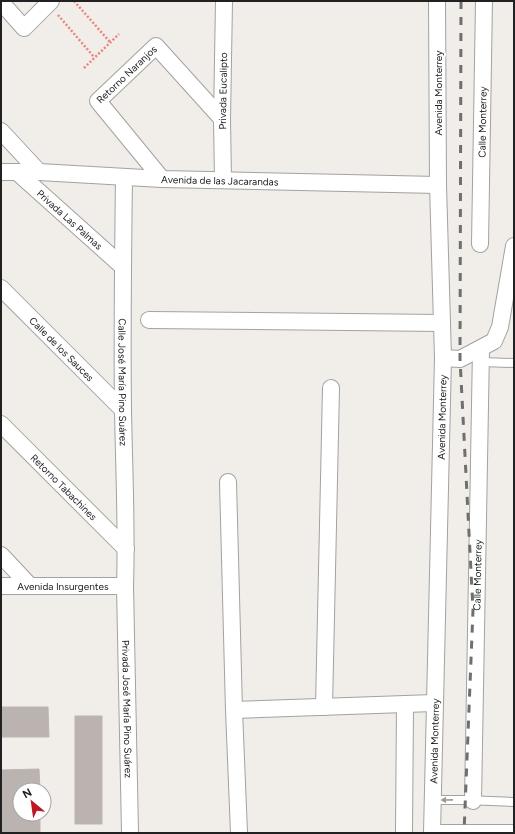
<svg xmlns="http://www.w3.org/2000/svg" width="515" height="834" font-family="Figtree,sans-serif">
<style>
.building{fill:#bab3af;stroke:#c1b4ad}
.lines{fill:none;stroke-linecap:round;stroke-linejoin:round}
.service-casing{stroke:#a2a2a2;stroke-width:10}
.minor-casing{stroke:#a2a2a2;stroke-width:18}
.path{stroke:#eb8380;stroke-width:2.5;stroke-dasharray:2 2;stroke-linecap:butt}
.service{stroke:#fff;stroke-width:8}
.minor{stroke:#fff;stroke-width:16}
.rail{stroke:#6f6f6f;stroke-width:3;stroke-dasharray:8 8;stroke-linecap:butt}
.oneway{fill:#9b9b9b}
.labels{text-anchor:middle;dominant-baseline:central;stroke-width:4;stroke-linejoin:round;paint-order:stroke}
.street-label{font-size:10px;fill:#212121;stroke:#fff}
</style>
<rect width="100%" height="100%" fill="#f1eee9"/>
<g class="building">
<path d="M 1,707 L 48,707 L 49,737 L 1,737 Z"/>
<rect x="75" y="716" width="27" height="108"/>
<path d="M 39,769 L 40,790 L 20,790 L 20,814 L 40,814 L 40,833 L 1,833 L 1,770 Z"/>
</g>
<g class="lines">
<g class="service-casing">
<g id="service">
<path d="M 481,362 L 514,363"/>
<path d="M 433,800 L 465,800 L 514,802"/>
<path d="M 432,829 L 514,829"/>
</g>
</g>
<g class="minor-casing">
<g id="minor">
<path d="M 1,2 L 24,28 L 51,1"/>
<path d="M 1,131 L 39,172"/>
<path id="s1" d="M 1,172 L 39,172 L 162,179 L 438,185"/>
<path id="s2" d="M 17,172 L 122,266"/>
<path id="s3" d="M 124,177 C 123,255 122,333 123,410 C 124,469 127,527 125,586 L 130,833"/>
<path id="s4" d="M 162,179 L 98,101 L 156,46 L 222,119"/>
<path id="s5" d="M 223,180 L 222,119 L 224,1"/>
<path id="s6" d="M 480,244 L 484,1"/>
<path id="s7" d="M 1,288 L 123,410"/>
<path d="M 149,320 L 442,323"/>
<path d="M 443,358 L 460,359 L 494,341 L 500,327 L 514,246"/>
<path id="s8" d="M 1,424 L 126,549"/>
<path d="M 228,482 L 234,710 L 239,833"/>
<path d="M 1,555 L 30,586"/>
<path id="s9" d="M 1,586 L 125,586"/>
<path d="M 324,707 L 331,388"/>
<path d="M 234,710 L 434,703"/>
<path id="s10" d="M 473,801 L 481,349"/>
<path d="M 404,833 L 405,704"/>
<path id="s11" d="M 432,833 L 443,358 L 438,185 L 437,1"/>
</g>
</g>
<g class="path">
<path d="M 74,1 L 110,42"/>
<path d="M 58,15 L 94,57"/>
<path d="M 84,68 L 119,34"/>
</g>
<use href="#service" class="service"/>
<use href="#minor" class="minor"/>
<path class="rail" d="M 461,1 L 460,359 L 473,610 L 464,833"/>
</g>
<defs><path id="oneway-solid" d="M-6-.8H1V-3.2L6.5 0L1 3.2V.8H-6Z"/></defs>
<use class="oneway" href="#oneway-solid" transform="translate(447 800) rotate(179)"/>
<g class="labels">
<g class="street-label">
<text stroke="none"><textPath href="#s4" startOffset="140">Retorno Naranjos</textPath></text>
<text stroke="none"><textPath href="#s5" startOffset="89">Privada Eucalipto</textPath></text>
<text transform="translate(438 93) rotate(-90)">Avenida Monterrey</text>
<text stroke="none"><textPath href="#s6" startOffset="122">Calle Monterrey</textPath></text>
<text stroke="none"><textPath href="#s1" startOffset="219">Avenida de las Jacarandas</textPath></text>
<text stroke="none"><textPath href="#s2" startOffset="71">Privada Las Palmas</textPath></text>
<text stroke="none"><textPath href="#s7" startOffset="86">Calle de los Sauces</textPath></text>
<text stroke="none"><textPath href="#s3" startOffset="205">Calle José María Pino Suárez</textPath></text>
<text stroke="none"><textPath href="#s11" startOffset="416">Avenida Monterrey</textPath></text>
<text stroke="none"><textPath href="#s8" startOffset="89">Retorno Tabachines</textPath></text>
<text stroke="none"><textPath href="#s10" startOffset="226">Calle Monterrey</textPath></text>
<text stroke="none"><textPath href="#s9" startOffset="62">Avenida Insurgentes</textPath></text>
<text stroke="none"><textPath href="#s3" startOffset="532">Privada José María Pino Suárez</textPath></text>
<text stroke="none"><textPath href="#s11" startOffset="92">Avenida Monterrey</textPath></text>
</g>
</g>
<rect width="515" height="834" fill="none" stroke="#212121" stroke-width="4"/>
<g transform="translate(32 802) rotate(331)"><circle r="19" fill="#ffffff" stroke="#a6a6a6"/>
<path d="M0-3L7 15L0 10L-7 15Z" fill="#bb1824"/>
<text y="-6" font-size="11" font-weight="bold" text-anchor="middle" fill="#212121">N</text>
</g>
</svg>
